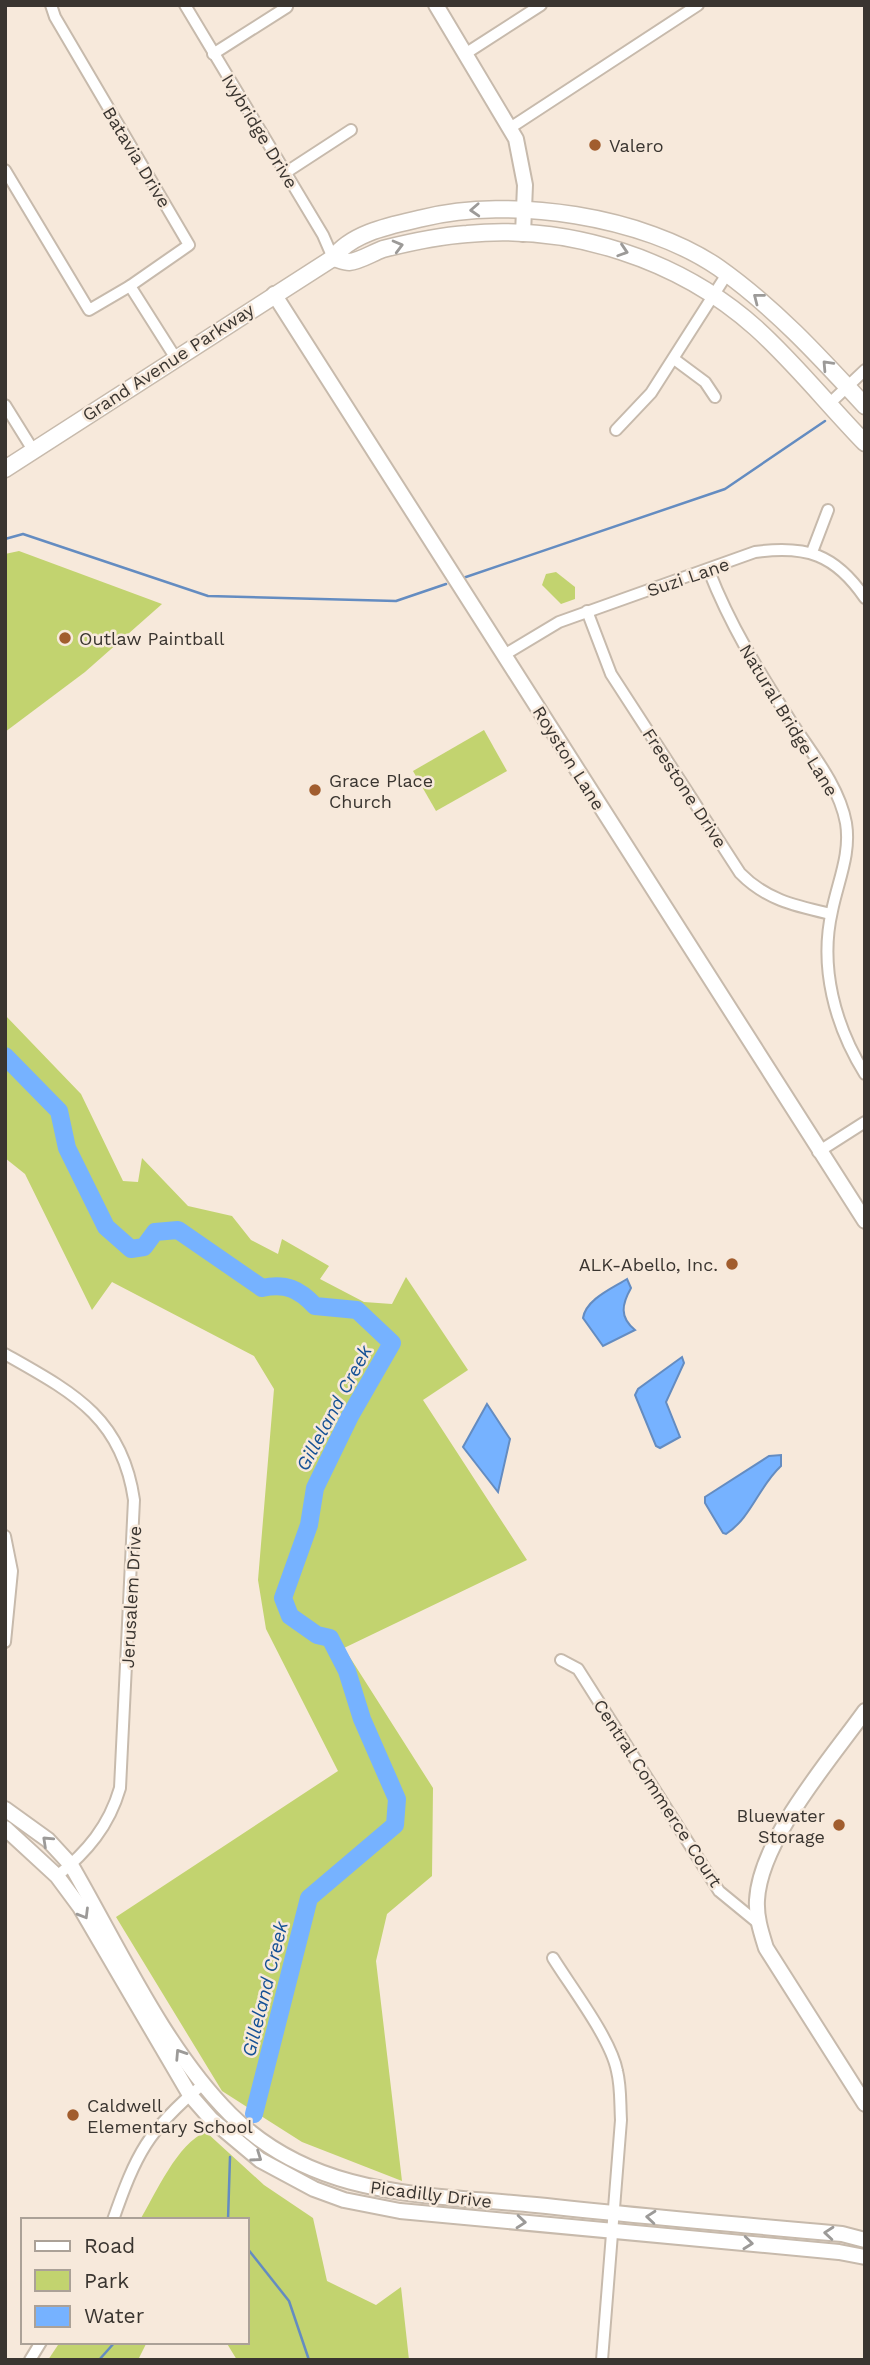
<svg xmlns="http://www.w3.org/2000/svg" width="870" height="2365" font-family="'Work Sans',sans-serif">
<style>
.green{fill:#c2d36f}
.water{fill:#76b2ff;stroke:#648cc1;stroke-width:2}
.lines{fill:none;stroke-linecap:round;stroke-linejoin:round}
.stream{stroke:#648cc1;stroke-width:2.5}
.river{stroke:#76b2ff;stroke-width:18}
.minor-casing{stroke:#c7baac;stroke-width:14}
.tertiary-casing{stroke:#c7baac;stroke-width:18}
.secondary-casing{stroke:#c7baac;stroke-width:19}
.minor{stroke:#fff;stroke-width:10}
.tertiary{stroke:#fff;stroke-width:14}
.secondary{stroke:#fff;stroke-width:16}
.oneway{stroke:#9c9a98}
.poi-dot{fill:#a15d2e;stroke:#f7e9db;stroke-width:2.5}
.labels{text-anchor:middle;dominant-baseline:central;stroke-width:5;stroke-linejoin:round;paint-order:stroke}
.street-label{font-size:18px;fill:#3a3530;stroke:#f7e9db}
.poi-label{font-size:18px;fill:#3a3530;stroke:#f7e9db;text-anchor:start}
.water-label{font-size:19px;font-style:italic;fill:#175296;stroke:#f7e9db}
</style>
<rect width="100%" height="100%" fill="#f7e9db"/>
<g class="green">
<path d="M 19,551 L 162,604 L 85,672 L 5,732 L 5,554 Z"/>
<path d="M 556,572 L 575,587 L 575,599 L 561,604 L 542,585 L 546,574 Z"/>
<path d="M 484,730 L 507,771 L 436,811 L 413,771 Z"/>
<path d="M 5,1015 L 81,1094 L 123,1181 L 138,1182 L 142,1158 L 188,1206 L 232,1216 L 251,1240 L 278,1254 L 282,1239 L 329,1266 L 320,1279 L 364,1302 L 392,1304 L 406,1277 L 468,1370 L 423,1400 L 527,1560 L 344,1648 L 433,1788 L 432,1876 L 387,1914 L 376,1961 L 402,2181 L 302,2142 L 222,2091 L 116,1917 L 338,1771 L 266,1629 L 258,1580 L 274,1389 L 254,1356 L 112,1282 L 92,1310 L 25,1174 L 5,1158 Z"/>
<path d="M 206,2132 L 264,2185 L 313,2218 L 327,2281 L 376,2305 L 401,2287 L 409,2360 L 237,2360 L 226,2342 L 247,2342 L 247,2220 L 140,2220 C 155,2195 178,2142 206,2132 Z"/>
<path d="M 60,2342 L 147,2342 L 138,2360 L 48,2360 Z"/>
</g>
<g class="water">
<path d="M 627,1279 L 631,1288 C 622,1304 619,1317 635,1330 L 603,1346 L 583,1318 C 586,1299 613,1288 627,1279 Z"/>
<path d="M 682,1357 L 684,1363 L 666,1402 L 680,1437 L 660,1448 L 656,1446 L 635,1395 L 638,1389 Z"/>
<path d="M 487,1404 L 510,1439 L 498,1492 L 463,1447 Z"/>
<path d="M 781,1455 L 781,1466 C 759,1486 751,1518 726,1534 L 723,1533 L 705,1503 L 705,1497 L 769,1456 Z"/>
</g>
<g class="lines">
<g class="stream">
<path d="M 5,539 L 23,534 L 208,596 L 396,601 L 446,584"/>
<path d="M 463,578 L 725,489 L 825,421"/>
<path d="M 228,2220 L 230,2157"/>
<path d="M 247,2248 L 289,2301 L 309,2360"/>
<path d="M 99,2360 L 115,2342"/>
</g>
<path class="river" d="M 5,1056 L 59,1111 L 67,1148 L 106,1227 L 131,1249 L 144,1247 L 155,1232 L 178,1230 L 262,1288 C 286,1283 299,1289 315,1306 L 357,1310 L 392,1343 L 350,1416 L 315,1488 L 309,1525 L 283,1598 L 290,1616 L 317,1635 L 330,1638 L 347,1671 L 362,1719 L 397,1799 L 395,1825 L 309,1898 L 254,2114"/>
<g class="minor-casing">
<g id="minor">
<path d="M 51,5 L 55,17 L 189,245 L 130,286"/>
<path d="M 185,5 L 323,235 L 333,258"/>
<path d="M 213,54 L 287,7"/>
<path d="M 465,54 L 541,5"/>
<path d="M 510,128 L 698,5"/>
<path d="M 5,170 L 89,310 L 130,286 L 175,357"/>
<path d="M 285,173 L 351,130"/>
<path d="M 674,359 L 705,382 L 715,397"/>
<path d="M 829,404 L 865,370"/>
<path d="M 5,405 L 33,450"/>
<path d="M 616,430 L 651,393 L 727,274"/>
<path d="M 812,552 L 828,510"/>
<path d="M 709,571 C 730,625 759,672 790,720 C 810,751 839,785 846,823 C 851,854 838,881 832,911 C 819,967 835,1026 865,1074"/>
<path d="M 587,611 L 611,674 L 740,873 C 766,900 796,906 831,914"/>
<path d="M 504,655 L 559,622 L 755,552 C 806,545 835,554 865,598"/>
<path d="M 818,1152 L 865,1122"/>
<path d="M 5,1354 C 72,1392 122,1417 134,1500 L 120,1788 C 109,1826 87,1852 57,1876"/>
<path d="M 5,1536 L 12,1571 L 5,1642"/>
<path d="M 561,1660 L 578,1669 L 719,1891 L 758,1923"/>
<path d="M 553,1958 C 571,1987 611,2039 617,2071 C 621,2087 620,2103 621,2120 L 602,2360"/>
<path d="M 113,2220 C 136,2154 148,2130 202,2085"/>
<path d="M 30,2360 L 41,2342"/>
</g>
</g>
<g class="tertiary-casing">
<g id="tertiary">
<path d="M 436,5 L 516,139 L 525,185 L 523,234"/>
<path d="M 274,294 L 865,1221"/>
<path d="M 865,1711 C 830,1760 760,1840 757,1900 C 756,1917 761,1932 766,1948 L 865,2104"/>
<path d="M 5,1809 L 48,1840 L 71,1865 C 118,1946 164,2048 230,2114 C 315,2199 426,2194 536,2205 C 638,2216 740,2225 842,2234 L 865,2240"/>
<path d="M 5,1828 L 57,1876 L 80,1907 L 190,2095 L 211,2119 L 260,2160 L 314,2189 L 344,2200 L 400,2211 L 839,2252 L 865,2257"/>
</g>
</g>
<g class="secondary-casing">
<g id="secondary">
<path d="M 333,258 C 338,259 344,262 349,262 C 360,261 372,253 383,249 C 411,242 438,236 467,234 C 570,224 679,259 756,328 C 795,363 828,405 865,443"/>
<path d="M 5,469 L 333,258 C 352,232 393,225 423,218 C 511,196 644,216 719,268 C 774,307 819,356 865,406"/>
</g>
</g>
<use href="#minor" class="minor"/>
<use href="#tertiary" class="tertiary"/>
<use href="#secondary" class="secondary"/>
</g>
<defs><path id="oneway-chevron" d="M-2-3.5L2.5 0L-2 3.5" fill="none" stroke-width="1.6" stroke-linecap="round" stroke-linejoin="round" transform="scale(1.75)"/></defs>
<g class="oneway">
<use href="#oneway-chevron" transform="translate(475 210) rotate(177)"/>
<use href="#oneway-chevron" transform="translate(398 246) rotate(-15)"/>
<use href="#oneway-chevron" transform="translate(623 251) rotate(18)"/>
<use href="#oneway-chevron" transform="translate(758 298) rotate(-142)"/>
<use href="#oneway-chevron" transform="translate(827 365) rotate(-133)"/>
<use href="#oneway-chevron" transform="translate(47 1841) rotate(-137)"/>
<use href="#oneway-chevron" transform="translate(84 1914) rotate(59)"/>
<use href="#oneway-chevron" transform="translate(180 2054) rotate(-123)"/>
<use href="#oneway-chevron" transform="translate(257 2157) rotate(35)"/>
<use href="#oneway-chevron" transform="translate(651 2217) rotate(-175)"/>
<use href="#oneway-chevron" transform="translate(521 2222) rotate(5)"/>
<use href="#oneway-chevron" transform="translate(829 2233) rotate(-175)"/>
<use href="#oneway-chevron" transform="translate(748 2243) rotate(6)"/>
</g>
<g class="poi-dot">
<circle cx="595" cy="145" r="7"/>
<circle cx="65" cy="638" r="7"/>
<circle cx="315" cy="790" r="7"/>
<circle cx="732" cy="1264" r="7"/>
<circle cx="839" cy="1825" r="7"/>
<circle cx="73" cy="2115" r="7"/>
</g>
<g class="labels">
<g class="street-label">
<text transform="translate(260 131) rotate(59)">Ivybridge Drive</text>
<text transform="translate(137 157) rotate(59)">Batavia Drive</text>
<text transform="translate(168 362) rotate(-33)">Grand Avenue Parkway</text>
<text transform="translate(688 577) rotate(-19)">Suzi Lane</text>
<text transform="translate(789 720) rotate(59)">Natural Bridge Lane</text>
<text transform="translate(569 758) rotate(58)">Royston Lane</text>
<text transform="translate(685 788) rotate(57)">Freestone Drive</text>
<text transform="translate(131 1597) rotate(-87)">Jerusalem Drive</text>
<text transform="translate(658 1793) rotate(57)">Central Commerce Court</text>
<text transform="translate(431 2194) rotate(7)">Picadilly Drive</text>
</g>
<g class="poi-label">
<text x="609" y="145">Valero</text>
<text x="79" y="638">Outlaw Paintball</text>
<text x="329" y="780">Grace Place<tspan x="329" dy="21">Church</tspan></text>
<text x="718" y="1264" text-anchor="end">ALK-Abello, Inc.</text>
<text x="825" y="1815" text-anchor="end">Bluewater<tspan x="825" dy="21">Storage</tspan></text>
<text x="87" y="2105">Caldwell<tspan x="87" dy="21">Elementary School</tspan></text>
</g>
<g class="water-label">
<text transform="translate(334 1408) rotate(-62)">Gilleland Creek</text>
<text transform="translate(265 1989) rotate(-76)">Gilleland Creek</text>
</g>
</g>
<rect width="870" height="2365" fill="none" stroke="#3a3530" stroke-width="14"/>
<rect x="21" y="2218" width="228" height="126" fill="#f7e9db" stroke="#aba197" stroke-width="2"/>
<rect x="35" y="2241" width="35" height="10" fill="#ffffff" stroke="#aba197" stroke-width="2"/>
<text x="84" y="2253" font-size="21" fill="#3a3530">Road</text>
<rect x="35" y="2270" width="35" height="21" fill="#c2d36f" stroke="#aba197" stroke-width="2"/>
<text x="84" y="2288" font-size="21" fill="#3a3530">Park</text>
<rect x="35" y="2306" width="35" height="21" fill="#76b2ff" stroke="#aba197" stroke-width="2"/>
<text x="84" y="2323" font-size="21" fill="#3a3530">Water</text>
</svg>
